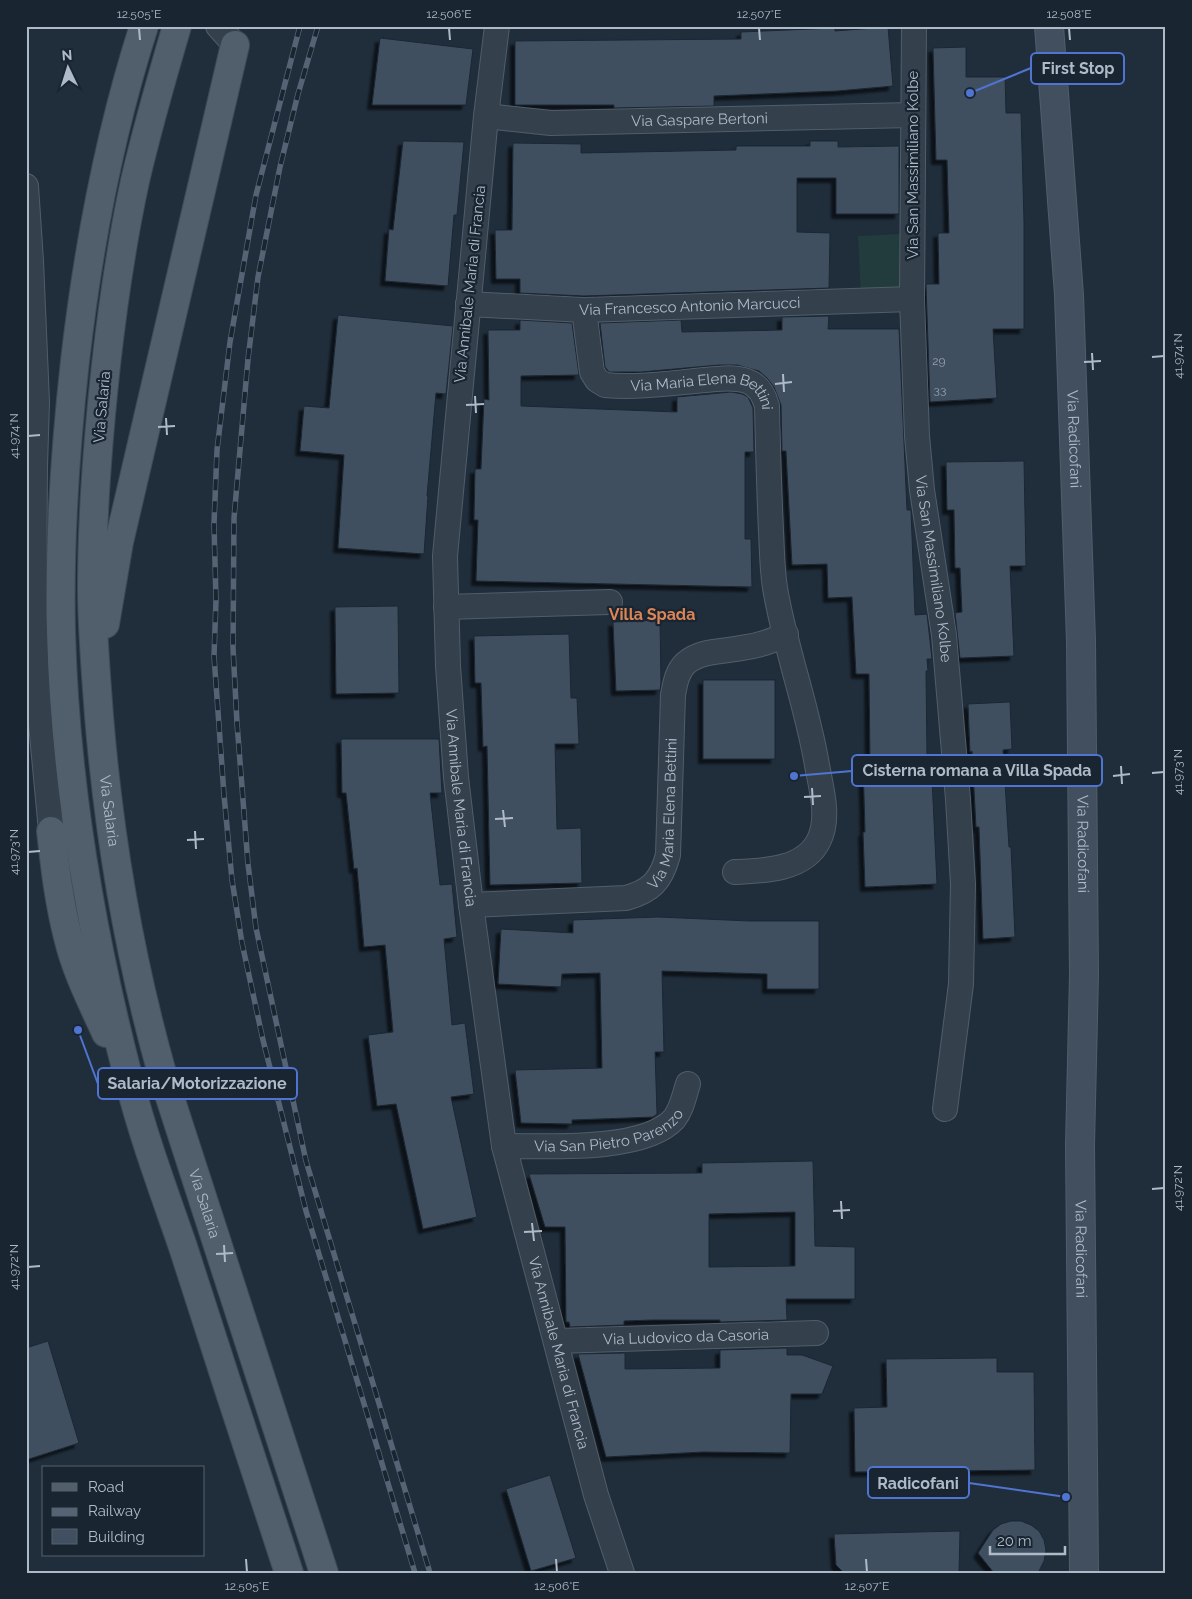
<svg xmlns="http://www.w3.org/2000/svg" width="1192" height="1599" font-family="Raleway,sans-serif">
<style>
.green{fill:#223c3d}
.building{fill:#405060;stroke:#1b2733;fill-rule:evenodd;filter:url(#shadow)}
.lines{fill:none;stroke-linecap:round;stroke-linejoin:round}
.street-casing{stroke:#525d6a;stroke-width:26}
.secondary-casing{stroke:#525d6a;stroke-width:30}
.primary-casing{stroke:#3d4955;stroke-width:30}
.street{stroke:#34404c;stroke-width:24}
.secondary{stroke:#414f5f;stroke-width:28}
.primary{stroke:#515f6c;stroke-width:28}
.rail-casing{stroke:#556474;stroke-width:5.5}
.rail{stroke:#192531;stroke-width:4;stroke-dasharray:11;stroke-linecap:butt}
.ticks{fill:none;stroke:#afbac8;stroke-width:2}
.labels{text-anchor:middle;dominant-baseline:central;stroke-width:4.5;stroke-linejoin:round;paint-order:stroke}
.number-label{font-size:12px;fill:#93a0ae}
.street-label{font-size:15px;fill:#afbac8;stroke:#192531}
.neighbourhood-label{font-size:16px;font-weight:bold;fill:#dd8555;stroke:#192531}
.leader{fill:none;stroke:#5074d2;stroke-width:2}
.callout-dot{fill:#5074d2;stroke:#192531;stroke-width:2}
.callout{fill:#192531;stroke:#5074d2;stroke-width:2}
.callout-label{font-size:16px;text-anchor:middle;font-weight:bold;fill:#afbac8}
.neatline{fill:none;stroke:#afbac8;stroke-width:2}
.ticks-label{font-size:12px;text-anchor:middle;fill:#afbac8}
</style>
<defs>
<filter id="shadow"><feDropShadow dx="-4.5" dy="4.5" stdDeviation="1" flood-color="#0009"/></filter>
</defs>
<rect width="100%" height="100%" fill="#202e3c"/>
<path class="green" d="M 901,234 L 903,292 L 861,294 L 858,236 Z"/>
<g class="building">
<path d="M 888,27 L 893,86 L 837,91 L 714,96 L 714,106 L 614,108 L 614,105 L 515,105 L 515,41 L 741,39 L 741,32 L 835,28 L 835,31 Z"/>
<path d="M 380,38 L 473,49 L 466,105 L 372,105 Z"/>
<path d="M 966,47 L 966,77 L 1005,77 L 1006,113 L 1021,113 L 1024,222 L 1024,329 L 993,329 L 997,398 L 930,402 L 926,284 L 939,284 L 938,233 L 949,233 L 947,160 L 936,160 L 933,48 Z"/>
<path d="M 403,141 L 464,142 L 457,215 L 454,215 L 448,286 L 385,281 L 389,229 L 393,230 Z"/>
<path d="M 810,141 L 838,141 L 838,147 L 899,146 L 899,214 L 836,214 L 836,178 L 797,178 L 797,232 L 830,233 L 829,288 L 584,296 L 520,293 L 520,279 L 496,279 L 495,230 L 512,230 L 513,143 L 581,144 L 581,153 L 736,150 L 736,146 L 810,146 Z"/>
<path d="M 338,315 L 453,326 L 446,394 L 436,393 L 427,496 L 428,496 L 424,554 L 338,548 L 344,455 L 300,451 L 304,406 L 329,408 Z"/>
<path d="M 829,316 L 828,329 L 899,329 L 907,510 L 911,510 L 915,615 L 927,614 L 932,659 L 927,659 L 928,671 L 926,671 L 927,758 L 931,758 L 937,884 L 865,887 L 863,832 L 865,832 L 863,760 L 870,760 L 869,674 L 856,674 L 852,597 L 828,598 L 827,564 L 792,565 L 786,451 L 782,451 L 781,405 L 774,387 L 767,378 L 759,371 L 737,365 L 719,365 L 641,372 L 609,372 L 605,367 L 600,323 L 681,320 L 682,332 L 782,330 L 782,317 Z"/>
<path d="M 520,320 L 572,323 L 579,375 L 521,376 L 521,406 L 677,412 L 677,397 L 731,392 L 742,394 L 748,397 L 753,408 L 754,452 L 745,452 L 745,539 L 751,539 L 752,587 L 476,581 L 478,520 L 474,520 L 475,469 L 481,469 L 484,399 L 489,400 L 488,330 L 520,330 Z"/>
<path d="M 1024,461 L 1026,566 L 1010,566 L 1014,656 L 960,658 L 955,613 L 962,612 L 960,568 L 955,568 L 954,510 L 947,510 L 946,462 Z"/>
<path d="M 398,606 L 399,693 L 336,694 L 335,607 Z"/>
<path d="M 660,620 L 661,683 L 660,690 L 616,691 L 613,622 Z"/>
<path d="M 569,634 L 571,698 L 577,698 L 579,744 L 555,744 L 557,829 L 581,828 L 582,883 L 490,885 L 487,746 L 483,747 L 481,683 L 475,683 L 474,636 Z"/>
<rect x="703" y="680" width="72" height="79"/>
<path d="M 1010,702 L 1012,749 L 1003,750 L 1009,847 L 1011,847 L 1015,937 L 983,939 L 979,827 L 976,827 L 972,751 L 970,752 L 968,704 Z"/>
<path d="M 341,739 L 439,739 L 442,793 L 430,793 L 440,885 L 452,884 L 457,937 L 444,939 L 452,1025 L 465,1023 L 474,1094 L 451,1097 L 477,1217 L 423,1229 L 396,1104 L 377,1106 L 368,1035 L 393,1032 L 385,945 L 364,947 L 357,868 L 354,869 L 346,793 L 342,793 Z"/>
<path d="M 658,917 L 750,921 L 819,921 L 819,989 L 767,989 L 767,974 L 662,971 L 664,1052 L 655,1052 L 657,1114 L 653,1117 L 572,1120 L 572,1124 L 521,1123 L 515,1070 L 602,1068 L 600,973 L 562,974 L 561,987 L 498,984 L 501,929 L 573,933 L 573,920 Z"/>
<path d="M 813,1161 L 815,1246 L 855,1247 L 855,1299 L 786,1299 L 787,1320 L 720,1322 L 720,1320 L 652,1320 L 624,1321 L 624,1325 L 570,1327 L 569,1322 L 566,1322 L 565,1227 L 545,1227 L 529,1174 L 702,1173 L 702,1163 ZM 795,1212 L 795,1266 L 709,1267 L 709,1214 Z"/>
<path d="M 48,1341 L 79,1443 L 26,1460 L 26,1348 Z"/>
<path d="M 787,1348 L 787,1355 L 802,1355 L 833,1366 L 822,1394 L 791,1394 L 790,1453 L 703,1452 L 606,1457 L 578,1354 L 625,1353 L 625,1369 L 720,1368 L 720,1350 Z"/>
<path d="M 997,1358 L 997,1372 L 1034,1372 L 1035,1470 L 855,1472 L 854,1408 L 887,1407 L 886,1359 Z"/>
<path d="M 550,1475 L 576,1558 L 531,1571 L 506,1489 Z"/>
<path d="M 1011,1521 L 1021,1521 L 1031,1525 L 1039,1531 L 1044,1540 L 1046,1550 L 1044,1561 L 1038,1573 L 994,1573 L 978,1553 L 993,1530 L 1001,1524 Z"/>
<path d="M 960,1531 L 959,1573 L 844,1573 L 836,1565 L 834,1534 Z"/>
</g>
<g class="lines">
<g class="street-casing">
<g id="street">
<path d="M 218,26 L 235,45"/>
<path id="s1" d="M 497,26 L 486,116 L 445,556 L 448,666 L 456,777 L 471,905 L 504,1146 L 596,1495 L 622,1573"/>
<path id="s2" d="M 914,26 L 912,299 L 917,436 L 922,490 L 944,635 L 958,799 L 963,884 L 961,984 L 945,1109"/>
<path id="s3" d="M 486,116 L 551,123 L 913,115"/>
<path d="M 26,186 L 31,261 L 37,402 L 35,466 L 34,610 L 38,692 L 51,831"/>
<path id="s4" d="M 468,304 L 584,310 L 912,299"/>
<path id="s5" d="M 584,310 L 592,372 L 597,380 L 605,385 C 637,388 672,383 705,380 C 718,379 733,376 747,381 C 759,385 764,395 767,406 C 768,448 769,490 771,531 C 772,550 772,569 775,588 C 785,648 807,705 817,765 C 821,788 830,817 819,840 C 805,870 763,871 735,872"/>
<path d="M 446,607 L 610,602"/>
<path id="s6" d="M 471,905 L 626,898 C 651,891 661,881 668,855 L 673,695 C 675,684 677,671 686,663 C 701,650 723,652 741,648 C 757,646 771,642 786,634"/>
<path id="s7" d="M 504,1146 C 547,1146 644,1152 674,1119 C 682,1109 684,1096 688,1084"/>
<path id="s8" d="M 556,1341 L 816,1333"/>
</g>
</g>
<g class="secondary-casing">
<g id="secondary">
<path id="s9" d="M 1049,26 L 1069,295 L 1081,641 L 1084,975 L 1080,1145 L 1084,1573"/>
</g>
</g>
<g class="primary-casing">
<g id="primary">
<path d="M 144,26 C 109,135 88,248 75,361 C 65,451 59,541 61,632 C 65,783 91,934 129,1080 C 143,1136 164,1192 183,1247 C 218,1356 253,1464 289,1573"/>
<path id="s10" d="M 177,26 C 162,77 147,129 135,181 C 122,241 113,303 106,365 C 98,439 92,514 92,588 C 92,631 96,674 99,716 C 109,837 129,956 162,1073 L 324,1573"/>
<path d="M 105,624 L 119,542 L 235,45"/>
<path d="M 51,831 C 55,867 59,902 68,937 C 76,971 92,1002 106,1033"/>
</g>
</g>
<use href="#street" class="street"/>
<use href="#secondary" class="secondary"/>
<use href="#primary" class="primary"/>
<g class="rail-casing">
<g id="rail">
<path d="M 300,26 L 256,195 L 230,342 L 217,450 L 214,524 L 216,600 L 214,656 L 224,795 L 232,880 L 242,943 L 263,1040 L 306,1211 L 415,1573"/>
<path d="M 318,26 L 298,94 L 280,167 L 258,277 L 248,359 L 234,518 L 233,648 L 237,723 L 248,864 L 256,928 L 306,1161 L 430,1573"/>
</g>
</g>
<use href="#rail" class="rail"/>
</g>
<path class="ticks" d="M 139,28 L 140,40M 449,28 L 450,40M 759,28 L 760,40M 1069,28 L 1070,40M 1092,353 L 1093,370M 1152,357 L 1164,356M 1084,362 L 1101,361M 783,374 L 784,392M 775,384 L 792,382M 475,396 L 476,413M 466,405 L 484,404M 166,418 L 167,435M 158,427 L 175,426M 28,436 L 40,435M 1121,766 L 1122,784M 1152,773 L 1164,772M 1113,776 L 1130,774M 812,788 L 813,805M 804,797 L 821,796M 503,810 L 505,827M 495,819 L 513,818M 195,831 L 196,849M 187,840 L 204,839M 28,852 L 40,851M 1152,1189 L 1164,1188M 841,1201 L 842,1219M 833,1211 L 850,1210M 532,1223 L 534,1241M 524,1232 L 542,1231M 224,1245 L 225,1262M 216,1254 L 233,1253M 28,1267 L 40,1266M 246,1559 L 247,1572M 556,1559 L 557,1572M 866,1559 L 867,1572"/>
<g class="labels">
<g class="number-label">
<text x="939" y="361">29</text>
<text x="940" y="390">33</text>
</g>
<g class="street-label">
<text stroke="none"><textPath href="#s3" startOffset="214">Via Gaspare Bertoni</textPath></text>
<text transform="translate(913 165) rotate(-90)">Via San Massimiliano Kolbe</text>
<text transform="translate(470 284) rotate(-84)">Via Annibale Maria di Francia</text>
<text stroke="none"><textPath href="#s4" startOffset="222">Via Francesco Antonio Marcucci</textPath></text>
<text stroke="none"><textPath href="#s5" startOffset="184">Via Maria Elena Bettini</textPath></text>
<text transform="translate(102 407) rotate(-85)">Via Salaria</text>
<text stroke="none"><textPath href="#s9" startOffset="414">Via Radicofani</textPath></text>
<text stroke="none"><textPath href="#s2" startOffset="544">Via San Massimiliano Kolbe</textPath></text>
<text stroke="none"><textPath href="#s1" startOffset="785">Via Annibale Maria di Francia</textPath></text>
<text stroke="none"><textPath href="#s10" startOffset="794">Via Salaria</textPath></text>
<text stroke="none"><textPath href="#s6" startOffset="259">Via Maria Elena Bettini</textPath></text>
<text stroke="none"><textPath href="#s9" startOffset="819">Via Radicofani</textPath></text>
<text stroke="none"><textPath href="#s7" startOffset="108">Via San Pietro Parenzo</textPath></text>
<text stroke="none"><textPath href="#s10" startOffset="1199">Via Salaria</textPath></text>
<text stroke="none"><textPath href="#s9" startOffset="1224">Via Radicofani</textPath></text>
<text stroke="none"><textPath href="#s8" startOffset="130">Via Ludovico da Casoria</textPath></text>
<text stroke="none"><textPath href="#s1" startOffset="1340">Via Annibale Maria di Francia</textPath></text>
</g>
<g class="neighbourhood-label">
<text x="652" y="614">Villa Spada</text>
</g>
</g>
<path class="leader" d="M970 93L1031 68M794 776L852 771M78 1030L98 1084M1066 1497L969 1483"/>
<g class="callout-dot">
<circle cx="970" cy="93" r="5"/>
<circle cx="794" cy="776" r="5"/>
<circle cx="78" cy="1030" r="5"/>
<circle cx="1066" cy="1497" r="5"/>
</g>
<g class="callout">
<rect x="1031" y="53" width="93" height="31" rx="5"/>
<rect x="852" y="755" width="250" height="31" rx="5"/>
<rect x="98" y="1068" width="199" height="31" rx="5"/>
<rect x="868" y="1467" width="101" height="31" rx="5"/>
</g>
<g class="callout-label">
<text x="1078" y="74">First Stop</text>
<text x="977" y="776">Cisterna romana a Villa Spada</text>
<text x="197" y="1089">Salaria/Motorizzazione</text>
<text x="918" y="1489">Radicofani</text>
</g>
<rect width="1192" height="1599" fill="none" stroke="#192531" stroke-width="55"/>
<rect x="42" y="1466" width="162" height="90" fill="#192531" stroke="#55616d"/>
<rect x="52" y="1483" width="25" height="8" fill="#515f6c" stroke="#55616d"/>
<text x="88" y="1492" font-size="15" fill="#afbac8">Road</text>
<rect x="52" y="1508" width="25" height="8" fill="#556474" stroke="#55616d"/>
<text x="88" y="1516" font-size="15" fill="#afbac8">Railway</text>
<rect x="52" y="1529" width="25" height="15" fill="#405060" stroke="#55616d"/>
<text x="88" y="1542" font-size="15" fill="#afbac8">Building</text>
<g transform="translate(68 68) rotate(356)" stroke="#192531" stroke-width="4" paint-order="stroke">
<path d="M0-4L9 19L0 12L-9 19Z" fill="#afbac8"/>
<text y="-8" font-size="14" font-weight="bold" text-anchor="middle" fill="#afbac8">N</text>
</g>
<path d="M990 1546v8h75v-8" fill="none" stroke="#afbac8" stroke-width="2.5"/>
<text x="997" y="1546" font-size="15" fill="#afbac8" stroke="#192531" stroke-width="4" paint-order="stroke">20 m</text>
<rect x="28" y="28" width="1136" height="1544" class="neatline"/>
<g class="ticks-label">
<text x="139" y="18">12.505°E</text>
<text x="449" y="18">12.506°E</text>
<text x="759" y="18">12.507°E</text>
<text x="1069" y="18">12.508°E</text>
<text transform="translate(1178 356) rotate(-90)" y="4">41.974°N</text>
<text transform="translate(14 436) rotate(-90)" y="4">41.974°N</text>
<text transform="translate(1178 772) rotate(-90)" y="4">41.973°N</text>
<text transform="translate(14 852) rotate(-90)" y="4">41.973°N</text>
<text transform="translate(1178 1188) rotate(-90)" y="4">41.972°N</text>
<text transform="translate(14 1267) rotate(-90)" y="4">41.972°N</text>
<text x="247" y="1590">12.505°E</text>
<text x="557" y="1590">12.506°E</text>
<text x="867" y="1590">12.507°E</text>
</g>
</svg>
